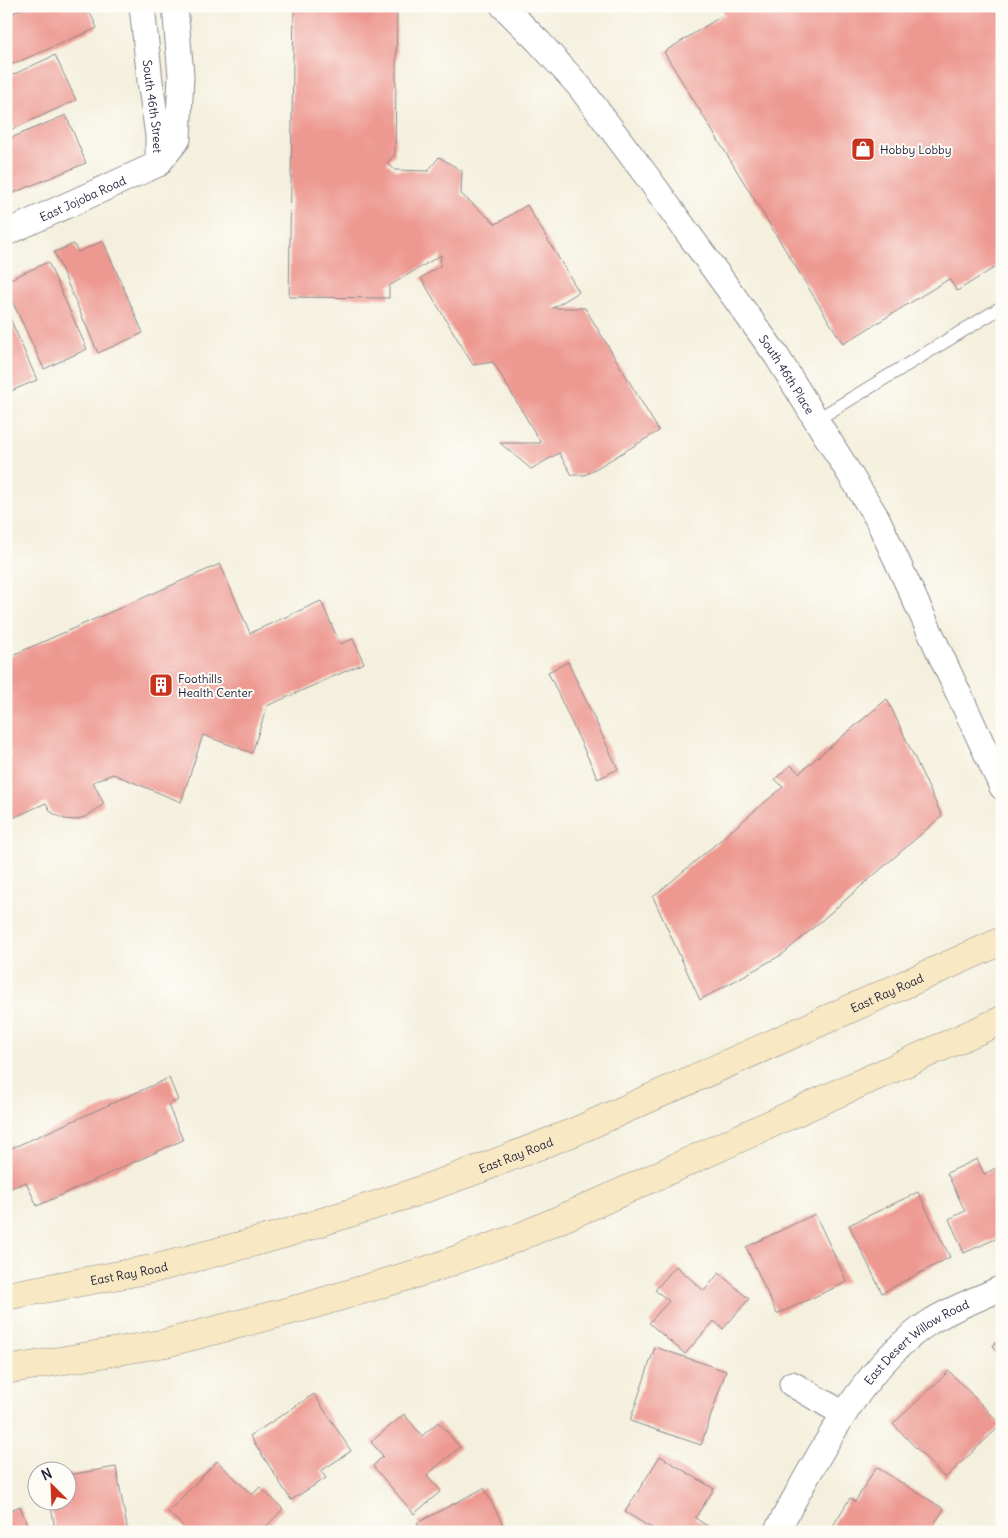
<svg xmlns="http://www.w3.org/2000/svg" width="1008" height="1538" font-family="Delius,sans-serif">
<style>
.building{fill:#ed9890}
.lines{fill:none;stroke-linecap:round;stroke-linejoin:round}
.lane-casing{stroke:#8b898c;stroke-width:14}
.street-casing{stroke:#8b898c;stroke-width:27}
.secondary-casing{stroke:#8b898c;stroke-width:29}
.lane{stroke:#fff;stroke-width:12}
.street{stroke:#fff;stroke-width:25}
.secondary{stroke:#f8e8c3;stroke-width:28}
.labels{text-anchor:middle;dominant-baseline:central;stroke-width:4;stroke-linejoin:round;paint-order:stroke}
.street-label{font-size:12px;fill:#22223b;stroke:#fdfcf7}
.poi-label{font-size:12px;fill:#22223b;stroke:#fdfcf7;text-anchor:start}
</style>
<rect width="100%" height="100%" fill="#fdfcf7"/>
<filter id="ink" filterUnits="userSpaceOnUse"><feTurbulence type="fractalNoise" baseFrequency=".02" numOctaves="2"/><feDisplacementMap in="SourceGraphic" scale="10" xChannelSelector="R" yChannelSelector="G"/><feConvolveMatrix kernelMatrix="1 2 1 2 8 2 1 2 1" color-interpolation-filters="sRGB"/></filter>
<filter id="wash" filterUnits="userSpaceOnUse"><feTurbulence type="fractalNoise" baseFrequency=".0096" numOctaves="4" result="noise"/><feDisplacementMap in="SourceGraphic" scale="20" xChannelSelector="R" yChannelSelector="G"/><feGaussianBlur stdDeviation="1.12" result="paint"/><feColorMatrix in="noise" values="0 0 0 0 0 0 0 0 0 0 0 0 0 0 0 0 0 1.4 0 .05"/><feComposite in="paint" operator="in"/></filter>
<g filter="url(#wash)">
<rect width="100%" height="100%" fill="#f4f0dd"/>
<g id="blocks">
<g class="building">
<path d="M 28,6 L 87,6 L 97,28 L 6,67 L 6,16 Z"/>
<path d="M 294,6 L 397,6 L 395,154 L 387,163 L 395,170 L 428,171 L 439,157 L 462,171 L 461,194 L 496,224 L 527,205 L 579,292 L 553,308 L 585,308 L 659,431 L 585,475 L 572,475 L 559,453 L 531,469 L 500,443 L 541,443 L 493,362 L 473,365 L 421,278 L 440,266 L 441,255 L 389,286 L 389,298 L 289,297 Z"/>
<path d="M 720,6 L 1002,6 L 1002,263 L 957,291 L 949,279 L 843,344 L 664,52 L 725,14 Z"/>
<path d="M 55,55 L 76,100 L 6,132 L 6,78 Z"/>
<path d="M 66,115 L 86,163 L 6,196 L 6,140 Z"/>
<path d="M 103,241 L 143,333 L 98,353 L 54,252 L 74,244 L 78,252 Z"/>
<path d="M 48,262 L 87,349 L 44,369 L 6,288 L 6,281 Z"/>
<path d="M 6,309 L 37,380 L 6,393 Z"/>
<path d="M 220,564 L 250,633 L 321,601 L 340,644 L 353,639 L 364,663 L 267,706 L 252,753 L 203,735 L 181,802 L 113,774 L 93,782 L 104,804 L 87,816 L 76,820 L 64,819 L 51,812 L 46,803 L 6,821 L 6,757 L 11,755 L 6,745 L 6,658 Z"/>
<path d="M 568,662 L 618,769 L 598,779 L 548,672 Z"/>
<path d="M 887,699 L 942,816 L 783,954 L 700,1000 L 653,897 L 783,787 L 775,779 L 791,765 L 799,773 Z"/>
<path d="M 169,1078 L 178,1100 L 168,1105 L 183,1140 L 37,1206 L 26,1182 L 6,1190 L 6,1136 L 12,1148 Z"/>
<path d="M 977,1159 L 984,1174 L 1002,1165 L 1002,1223 L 997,1225 L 1002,1236 L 964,1253 L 949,1219 L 965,1211 L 947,1173 Z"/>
<path d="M 918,1192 L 950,1257 L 882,1293 L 849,1225 Z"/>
<path d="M 815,1214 L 847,1282 L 777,1314 L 746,1247 Z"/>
<path d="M 676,1266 L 704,1291 L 719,1273 L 749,1299 L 723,1329 L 714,1321 L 685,1354 L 649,1323 L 669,1301 L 655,1290 Z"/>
<path d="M 1002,1341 L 1002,1364 L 993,1345 Z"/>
<path d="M 655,1347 L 726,1371 L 701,1445 L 630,1421 Z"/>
<path d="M 949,1371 L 1001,1425 L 945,1478 L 893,1424 Z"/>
<path d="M 314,1394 L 351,1451 L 321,1471 L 326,1478 L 291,1500 L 250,1436 Z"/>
<path d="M 404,1414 L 422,1436 L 438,1422 L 460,1447 L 427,1475 L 441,1491 L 414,1514 L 373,1466 L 383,1456 L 371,1442 Z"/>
<path d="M 660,1456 L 714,1489 L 695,1518 L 714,1530 L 713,1532 L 658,1532 L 625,1512 Z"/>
<path d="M 217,1461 L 252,1495 L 260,1487 L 283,1509 L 261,1532 L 189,1532 L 168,1512 Z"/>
<path d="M 116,1467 L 128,1532 L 49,1532 L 55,1530 L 50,1500 L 68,1500 L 68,1475 Z"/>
<path d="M 876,1467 L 944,1509 L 929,1532 L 836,1532 L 831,1529 L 850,1498 L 855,1502 Z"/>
<path d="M 484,1488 L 507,1532 L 422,1532 L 417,1523 Z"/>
<path d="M 20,1506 L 30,1532 L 6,1532 L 6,1512 Z"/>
</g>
</g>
</g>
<g filter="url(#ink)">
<use href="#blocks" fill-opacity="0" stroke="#8b898c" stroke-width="1"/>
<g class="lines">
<g class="lane-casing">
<path id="lane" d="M 816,420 L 1002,307"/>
</g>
<g class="street-casing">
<g id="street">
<path id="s1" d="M 142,6 L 150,81 L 158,135 L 158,164"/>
<path id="s2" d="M 503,6 L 539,42 L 579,86 L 649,179 L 776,355 L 877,518 L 1002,787"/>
<path id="s3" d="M 6,233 L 158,164 L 178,139 L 181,76 L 175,6"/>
<path d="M 792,1384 L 844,1414"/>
<path id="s4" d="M 776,1532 C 816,1462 860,1367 930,1322 C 952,1308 978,1299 1002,1288"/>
</g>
</g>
<g class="secondary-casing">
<g id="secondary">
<path id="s5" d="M 6,1296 L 157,1268 L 284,1234 L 410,1194 L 482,1168 L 574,1132 L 1002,941"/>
<path d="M 6,1370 L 166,1343 L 308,1306 L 428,1270 L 517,1238 L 600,1202 L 834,1095 L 1002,1020"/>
</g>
</g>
<use href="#lane" class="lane"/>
<use href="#street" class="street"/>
<use href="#secondary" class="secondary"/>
</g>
</g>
<defs>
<g id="shop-square" transform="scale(1.25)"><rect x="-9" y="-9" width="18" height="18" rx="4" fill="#c8321e" stroke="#fdfcf7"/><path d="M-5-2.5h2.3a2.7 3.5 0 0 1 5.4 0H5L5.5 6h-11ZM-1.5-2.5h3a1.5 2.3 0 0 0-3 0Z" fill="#fff"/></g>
<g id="building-square" transform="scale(1.25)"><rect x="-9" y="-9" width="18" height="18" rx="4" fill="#c8321e" stroke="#fdfcf7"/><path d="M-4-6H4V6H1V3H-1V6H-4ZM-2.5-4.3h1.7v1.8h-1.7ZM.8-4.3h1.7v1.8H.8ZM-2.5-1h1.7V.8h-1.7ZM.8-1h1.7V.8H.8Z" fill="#fff"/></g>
</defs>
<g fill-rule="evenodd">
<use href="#shop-square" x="863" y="149"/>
<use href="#building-square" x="161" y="685"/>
</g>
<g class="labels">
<g class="street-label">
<text stroke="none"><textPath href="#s1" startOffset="101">South 46th Street</textPath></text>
<text stroke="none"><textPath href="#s3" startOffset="84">East Jojoba Road</textPath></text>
<text stroke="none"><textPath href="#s2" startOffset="466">South 46th Place</textPath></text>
<text stroke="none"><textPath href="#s5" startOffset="935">East Ray Road</textPath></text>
<text stroke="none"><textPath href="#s5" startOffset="530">East Ray Road</textPath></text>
<text stroke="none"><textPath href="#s5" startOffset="125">East Ray Road</textPath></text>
<text stroke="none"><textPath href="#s4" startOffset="240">East Desert Willow Road</textPath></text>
</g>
<g class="poi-label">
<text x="880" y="149">Hobby Lobby</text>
<text x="178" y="678">Foothills<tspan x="178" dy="14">Health Center</tspan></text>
</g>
</g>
<rect width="1008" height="1538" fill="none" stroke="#fdfcf7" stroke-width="25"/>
<g transform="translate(52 1486) rotate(336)"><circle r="24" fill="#fdfcf7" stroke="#a5a5ac"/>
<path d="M0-4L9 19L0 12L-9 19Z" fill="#c8321e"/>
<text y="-8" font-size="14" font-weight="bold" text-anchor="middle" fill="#22223b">N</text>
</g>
</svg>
